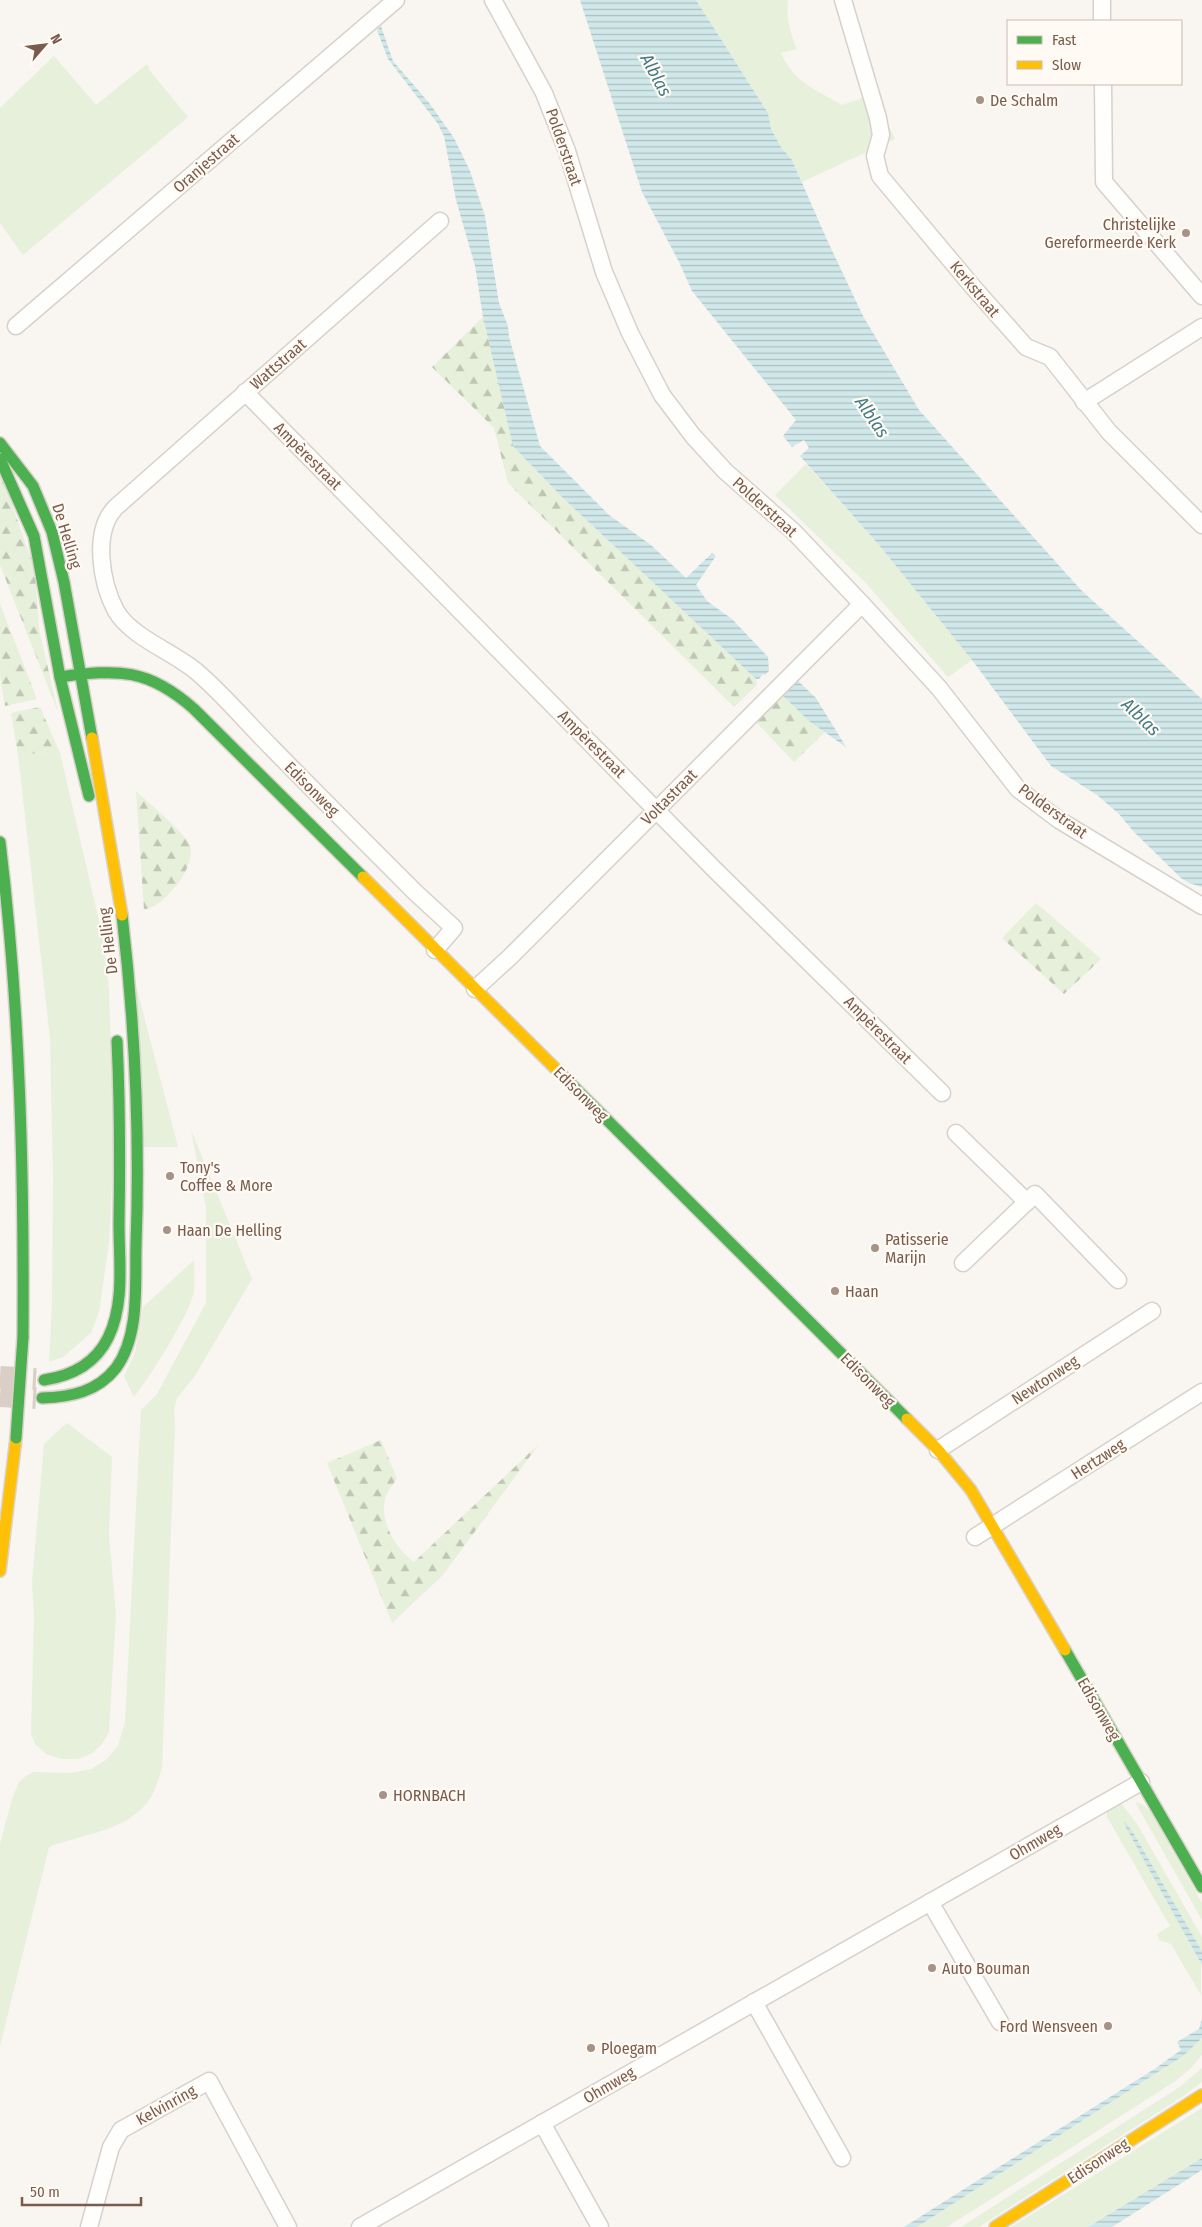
<svg xmlns="http://www.w3.org/2000/svg" width="1202" height="2227" font-family="'Fira Sans Condensed',sans-serif">
<style>
.green{fill:#e7f0db}
.forest{fill:url(#forest-firs)}
.water{fill:url(#water-rules)}
.lines{fill:none;stroke-linecap:round;stroke-linejoin:round}
.secondary-tunnel{stroke:#d9cfc7;stroke-width:22;stroke-dasharray:22 11;stroke-linecap:butt}
.street-casing{stroke:#d7d1cb;stroke-width:19}
.fast-casing{stroke:#d9d2cb;stroke-width:14}
.slow-casing{stroke:#d9d2cb;stroke-width:14}
.street{stroke:#fefefd;stroke-width:16}
.fast{stroke:#4caf50;stroke-width:11}
.slow{stroke:#ffc107;stroke-width:11}
.fast-bridge-casing{stroke:#dad1cc;stroke-width:14;stroke-linecap:butt}
.fast-bridge{stroke:#4caf50;stroke-width:11}
.poi-dot{fill:#a69286;stroke:#fffaf3;stroke-width:2}
.labels{text-anchor:middle;dominant-baseline:central;stroke-width:4.5;stroke-linejoin:round;paint-order:stroke}
.poi-label{font-size:16px;fill:#7a5c4d;stroke:#fffaf3;text-anchor:start}
.street-label{font-size:16px;fill:#7a5c4d;stroke:#fffaf3}
.water-label{font-size:18px;font-style:italic;fill:#437c86;stroke:#fffaf3}
</style>
<defs>
<pattern id="forest-firs" width="22" height="20" patternUnits="userSpaceOnUse" patternTransform="scale(1.25)"><rect width="22" height="20" fill="#e7f0db"/><path d="M5 1l3.5 6h-7zM16 11l3.5 6h-7z" fill="#c0c6b4"/></pattern>
<pattern id="water-rules" width="6" height="5" patternUnits="userSpaceOnUse" patternTransform="scale(1.25)"><rect width="6" height="5" fill="#d0e8ea"/><path d="M0 2.5h6" fill="none" stroke="#aebfc0"/></pattern>
</defs>
<rect width="100%" height="100%" fill="#f9f5f0"/>
<g class="green">
<path d="M 696,0 L 788,0 C 786,19 790,32 797,49 L 781,53 C 794,83 815,89 842,105 L 874,94 L 895,139 L 802,182 L 792,160 L 781,147 L 771,129 L 768,113 Z"/>
<path d="M 54,56 L 96,105 L 147,64 L 150,71 L 188,117 L 23,255 L 0,223 L 0,108 Z"/>
<path d="M 806,464 L 879,545 L 972,660 L 948,677 L 865,582 L 775,495 Z"/>
<path d="M 60,753 L 103,938 L 109,989 L 114,1144 L 109,1243 L 99,1312 L 91,1333 L 63,1357 L 49,1362 L 52,1304 L 53,1178 L 50,1038 L 18,754 Z"/>
<path d="M 133,974 L 178,1147 L 143,1147 Z"/>
<path d="M 191,1130 L 252,1279 L 194,1377 L 177,1398 L 174,1411 L 175,1425 L 162,1768 C 159,1777 156,1788 151,1797 C 129,1832 84,1833 49,1847 L 0,2046 L 0,1844 L 12,1799 L 19,1782 L 26,1776 L 34,1772 L 72,1773 L 91,1769 L 106,1760 L 118,1746 L 125,1722 L 141,1410 L 157,1394 L 206,1303 L 206,1207 Z"/>
<path d="M 194,1260 C 194,1270 195,1281 194,1291 C 191,1312 149,1379 134,1397 L 124,1376 L 135,1353 L 143,1307 Z"/>
<path d="M 67,1423 L 112,1457 L 109,1535 L 116,1614 L 109,1732 L 102,1744 L 91,1754 L 78,1759 L 62,1759 L 46,1754 L 36,1745 L 31,1734 L 34,1615 L 32,1582 L 44,1444 Z"/>
<path d="M 1120,1802 L 1137,1824 L 1202,1937 L 1202,1952 L 1134,1834 L 1124,1823 L 1201,1961 L 1201,1995 L 1171,1944 L 1159,1940 L 1157,1934 L 1170,1926 L 1107,1817 L 1107,1810 Z"/>
<path d="M 1135,1802 L 1142,1804 L 1150,1811 L 1202,1903 L 1202,1920 Z"/>
<path d="M 1202,2038 L 1202,2055 L 1191,2068 L 1174,2082 L 947,2227 L 917,2227 L 1183,2056 Z"/>
<path d="M 1202,2068 L 1202,2082 L 1182,2097 L 979,2227 L 961,2227 L 1181,2086 Z"/>
<path d="M 1202,2108 L 1202,2158 L 1088,2227 L 1011,2227 Z"/>
</g>
<g class="forest">
<path d="M 483,317 L 514,446 L 563,498 L 756,679 L 757,685 L 734,707 L 508,483 L 494,428 L 432,367 Z"/>
<path d="M 0,477 L 7,490 L 35,571 L 39,629 L 58,712 L 0,565 Z"/>
<path d="M 0,604 L 37,699 L 5,706 L 0,677 Z"/>
<path d="M 781,694 L 809,721 L 825,732 L 794,762 L 755,721 Z"/>
<path d="M 40,707 L 60,753 L 18,754 L 11,713 Z"/>
<path d="M 136,791 C 148,803 185,832 190,846 C 194,858 183,879 175,887 C 166,897 157,907 144,910 Z"/>
<path d="M 1036,903 L 1101,959 L 1064,994 L 1002,938 Z"/>
<path d="M 381,1440 L 397,1479 C 393,1484 388,1490 386,1496 C 378,1520 395,1548 414,1562 L 539,1444 L 443,1575 L 392,1623 L 327,1463 Z"/>
</g>
<g class="water">
<path d="M 580,0 L 696,0 L 768,113 L 771,129 L 781,147 L 792,160 L 828,242 L 863,316 L 919,410 L 1082,591 L 1202,699 L 1202,887 L 1189,883 L 1181,878 L 1133,831 L 1119,814 L 1097,795 L 1051,766 L 972,660 L 879,545 L 800,456 L 809,448 L 804,440 L 792,447 L 783,436 L 796,420 L 692,291 L 679,262 L 642,192 Z"/>
<path d="M 381,26 L 393,61 L 430,104 L 454,138 L 470,171 L 485,216 L 499,303 L 508,326 L 509,337 L 540,446 L 609,515 L 651,545 L 686,578 L 712,553 L 716,556 L 696,585 L 707,601 L 732,619 L 768,657 L 769,671 L 765,675 L 763,674 L 759,679 L 756,679 L 563,498 L 513,446 L 483,317 L 475,266 L 456,200 L 444,136 L 438,124 L 388,59 L 377,30 Z"/>
<path d="M 796,679 L 816,698 L 846,747 L 809,721 L 781,694 Z"/>
<path d="M 1125,1822 L 1134,1834 L 1199,1946 L 1202,1952 L 1202,1965 L 1124,1824 Z"/>
<path d="M 1202,2019 L 1202,2038 L 1183,2056 L 917,2227 L 904,2227 L 1156,2068 L 1181,2050 L 1177,2042 L 1199,2029 Z"/>
<path d="M 1202,2158 L 1202,2170 L 1112,2227 L 1088,2227 Z"/>
</g>
<g class="lines">
<g class="secondary-tunnel">
<path d="M 0,1377 L 36,1379"/>
<path d="M 0,1396 L 36,1398"/>
</g>
<g class="street-casing">
<g id="street">
<path d="M 493,0 L 544,93 L 567,151 L 604,272 L 630,333 L 662,395 L 693,436 L 725,471 L 794,532 L 862,604 L 939,688 L 1018,789 L 1059,820 L 1202,906"/>
<path d="M 843,0 L 878,118 L 881,135 L 875,156 L 880,176 L 973,287 L 1026,347 L 1050,357 L 1109,432 L 1202,525"/>
<path d="M 1102,0 L 1102,21"/>
<path d="M 1103,84 L 1104,182 L 1202,296"/>
<path d="M 16,326 L 396,0"/>
<path d="M 245,392 L 714,869 L 942,1093"/>
<path d="M 1084,402 L 1202,327"/>
<path d="M 435,950 L 454,928 L 416,893 C 368,845 320,797 272,748 C 247,723 224,695 197,672 C 174,652 132,638 116,611 C 101,583 92,531 116,507 L 440,221"/>
<path d="M 475,989 L 510,957 L 862,604"/>
<path d="M 956,1133 L 1027,1202"/>
<path d="M 963,1263 L 1035,1194 L 1118,1280"/>
<path d="M 938,1450 L 1152,1311"/>
<path d="M 975,1537 L 1202,1392"/>
<path d="M 930,1902 L 1000,2022"/>
<path d="M 754,2002 L 842,2158"/>
<path d="M 542,2123 L 600,2227"/>
<path d="M 89,2227 L 111,2147 L 121,2130 L 209,2081 L 288,2227"/>
<path d="M 360,2227 L 1141,1782"/>
</g>
</g>
<g class="fast-casing">
<g id="fast">
<path d="M 0,443 L 33,486 L 52,532 L 64,582 L 92,738"/>
<path d="M 0,459 L 34,536 L 60,677 L 89,796"/>
<path d="M 60,677 C 118,669 148,668 194,709 L 363,877"/>
<path d="M 0,842 C 20,1007 24,1171 23,1337"/>
<path d="M 571,1084 L 907,1419"/>
<path d="M 44,1380 C 71,1376 95,1364 108,1338 C 125,1304 119,1261 119,1224 C 120,1163 120,1102 117,1041"/>
<path d="M 42,1398 C 71,1397 97,1392 116,1368 C 140,1335 135,1285 136,1246 C 140,1136 135,1025 122,915"/>
<path d="M 1065,1650 L 1202,1887"/>
</g>
</g>
<g class="slow-casing">
<g id="slow">
<path d="M 92,738 L 122,915"/>
<path d="M 363,877 L 571,1084"/>
<path d="M 907,1419 L 938,1450 L 971,1490 L 1065,1650"/>
<path d="M 0,1571 L 16,1438"/>
<path d="M 995,2227 L 1202,2095"/>
</g>
</g>
<use href="#street" class="street"/>
<use href="#fast" class="fast"/>
<use href="#slow" class="slow"/>
<g class="fast-bridge-casing">
<path id="fast-bridge" d="M 16,1438 L 23,1337"/>
</g>
<use href="#fast-bridge" class="fast-bridge"/>
</g>
<g class="poi-dot">
<circle cx="980" cy="100" r="5"/>
<circle cx="1186" cy="233" r="5"/>
<circle cx="170" cy="1176" r="5"/>
<circle cx="167" cy="1230" r="5"/>
<circle cx="875" cy="1248" r="5"/>
<circle cx="835" cy="1291" r="5"/>
<circle cx="383" cy="1795" r="5"/>
<circle cx="932" cy="1968" r="5"/>
<circle cx="1108" cy="2026" r="5"/>
<circle cx="591" cy="2048" r="5"/>
</g>
<g class="labels">
<g class="poi-label">
<text x="990" y="100">De Schalm</text>
<text x="1176" y="224" text-anchor="end">Christelijke<tspan x="1176" dy="18">Gereformeerde Kerk</tspan></text>
<text x="180" y="1167">Tony's<tspan x="180" dy="18">Coffee &amp; More</tspan></text>
<text x="177" y="1230">Haan De Helling</text>
<text x="885" y="1239">Patisserie<tspan x="885" dy="18">Marijn</tspan></text>
<text x="845" y="1291">Haan</text>
<text x="393" y="1795">HORNBACH</text>
<text x="942" y="1968">Auto Bouman</text>
<text x="1098" y="2026" text-anchor="end">Ford Wensveen</text>
<text x="601" y="2048">Ploegam</text>
</g>
<g class="street-label">
<text transform="translate(564 147) rotate(71)">Polderstraat</text>
<text transform="translate(206 163) rotate(-41)">Oranjestraat</text>
<text transform="translate(975 289) rotate(50)">Kerkstraat</text>
<text transform="translate(278 364) rotate(-41)">Wattstraat</text>
<text transform="translate(308 456) rotate(45)">Ampèrestraat</text>
<text transform="translate(765 507) rotate(42)">Polderstraat</text>
<text transform="translate(67 536) rotate(73)">De Helling</text>
<text transform="translate(592 744) rotate(45)">Ampèrestraat</text>
<text transform="translate(312 789) rotate(45)">Edisonweg</text>
<text transform="translate(669 797) rotate(-45)">Voltastraat</text>
<text transform="translate(1053 811) rotate(36)">Polderstraat</text>
<text transform="translate(108 941) rotate(-97)">De Helling</text>
<text transform="translate(878 1030) rotate(45)">Ampèrestraat</text>
<text transform="translate(581 1094) rotate(45)">Edisonweg</text>
<text transform="translate(868 1380) rotate(45)">Edisonweg</text>
<text transform="translate(1045 1380) rotate(-33)">Newtonweg</text>
<text transform="translate(1098 1459) rotate(-33)">Hertzweg</text>
<text transform="translate(1099 1709) rotate(60)">Edisonweg</text>
<text transform="translate(1035 1842) rotate(-30)">Ohmweg</text>
<text transform="translate(609 2085) rotate(-30)">Ohmweg</text>
<text transform="translate(166 2105) rotate(-29)">Kelvinring</text>
<text transform="translate(1098 2161) rotate(-33)">Edisonweg</text>
</g>
<g class="water-label">
<text transform="translate(656 75) rotate(62)">Alblas</text>
<text transform="translate(872 417) rotate(56)">Alblas</text>
<text transform="translate(1141 717) rotate(44)">Alblas</text>
</g>
</g>
<rect x="1007" y="20" width="175" height="65" fill="#fffaf3" stroke="#cabbb1"/>
<rect x="1017" y="36" width="25" height="8" fill="#4caf50" stroke="#cabbb1"/>
<text x="1052" y="45" font-size="15" fill="#7a5c4d">Fast</text>
<rect x="1017" y="61" width="25" height="8" fill="#ffc107" stroke="#cabbb1"/>
<text x="1052" y="70" font-size="15" fill="#7a5c4d">Slow</text>
<g transform="translate(45 45) rotate(62)" stroke="#fffaf3" stroke-width="4" paint-order="stroke">
<path d="M0-4L9 19L0 12L-9 19Z" fill="#7a5c4d"/>
<text y="-8" font-size="14" font-weight="bold" text-anchor="middle" fill="#7a5c4d">N</text>
</g>
<path d="M22 2197v8h119v-8" fill="none" stroke="#7a5c4d" stroke-width="2.5"/>
<text x="30" y="2197" font-size="15" fill="#7a5c4d" stroke="#fffaf3" stroke-width="4" paint-order="stroke">50 m</text>
</svg>
